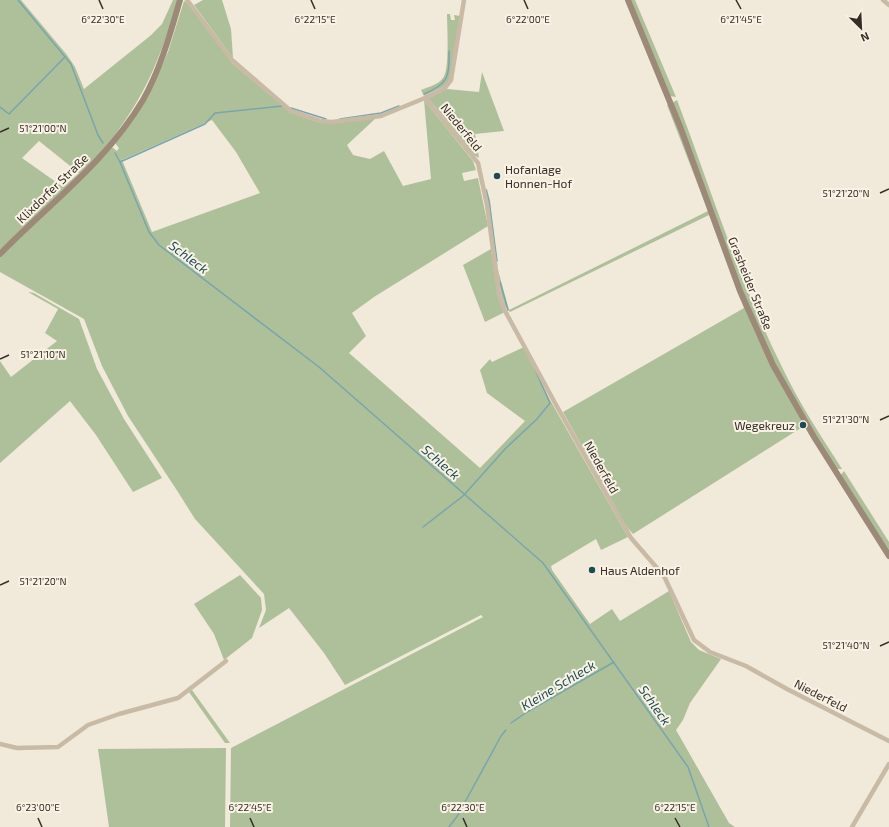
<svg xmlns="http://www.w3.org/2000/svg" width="889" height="827" font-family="'Exo 2',sans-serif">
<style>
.green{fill:#aec099;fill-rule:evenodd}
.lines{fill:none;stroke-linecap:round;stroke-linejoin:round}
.stream{stroke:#78a5ae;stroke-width:1.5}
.street{stroke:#c9baa5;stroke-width:4.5}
.secondary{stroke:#9d8977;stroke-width:6}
.ticks{fill:none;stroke:#352d26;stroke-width:1.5}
.poi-dot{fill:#1c4b56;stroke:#f9f2e5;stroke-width:1.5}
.labels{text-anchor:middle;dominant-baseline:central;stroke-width:4;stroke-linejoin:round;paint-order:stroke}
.street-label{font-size:12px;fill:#352d26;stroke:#f9f2e5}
.poi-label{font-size:12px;fill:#352d26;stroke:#f9f2e5;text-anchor:start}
.water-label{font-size:13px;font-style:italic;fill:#1c4b56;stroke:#f9f2e5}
.ticks-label{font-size:10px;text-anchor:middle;fill:#352d26;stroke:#f9f2e5;stroke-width:4;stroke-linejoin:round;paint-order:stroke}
</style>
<rect width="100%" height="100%" fill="#f1e9d9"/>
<g class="green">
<path d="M 0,0 L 21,0 L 67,55 L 75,67 L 84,89 L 150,36 L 162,24 L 173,0 L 178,0 C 160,59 146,95 108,144 L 117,151 L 119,148 L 115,143 L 155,82 L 168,52 L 184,1 L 189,4 L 232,63 L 284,107 L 320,122 L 376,118 L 347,145 L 353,155 L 370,159 L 384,151 L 403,186 L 431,179 L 424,100 L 473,161 L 476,170 L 462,173 L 464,181 L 478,178 L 488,226 L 374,297 L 352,313 L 366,336 L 349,353 L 480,468 L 525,421 L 487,393 L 480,370 L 490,359 L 492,362 L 524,347 L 550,400 L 628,537 L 601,550 L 596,539 L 551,566 L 552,570 L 590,624 L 612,609 L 620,621 L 669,591 L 691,642 L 699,650 L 721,659 L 690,703 L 683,720 L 676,730 L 729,823 L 735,827 L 230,827 L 231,748 L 483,617 L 481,615 L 345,685 L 324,653 L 289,608 L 259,628 L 266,610 L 264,594 L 195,519 L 178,492 L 128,416 L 102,366 L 84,319 L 0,272 L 0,257 L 84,170 L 0,250 ZM 212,120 L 236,152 L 260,193 L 152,232 L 122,160 ZM 39,141 L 79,173 L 63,187 L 22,158 Z"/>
<path d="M 203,0 L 222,0 L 231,29 L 233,58 L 194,5 Z"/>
<path d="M 629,0 L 635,0 L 676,97 L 670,96 Z"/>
<path d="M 447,14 L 450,14 L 451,20 L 455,20 L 454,15 L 460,16 L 450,80 L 443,87 L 424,96 L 421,90 C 428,87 438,85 443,78 C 450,70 447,26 447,14 Z"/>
<path d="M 482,72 L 504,131 L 475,134 L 479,158 L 474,155 L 428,98 L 447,89 L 479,92 Z"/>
<path d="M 677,100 C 711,189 739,281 782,367 C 799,403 821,436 842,469 L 835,469 L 781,377 L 744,297 L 672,103 Z"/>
<path d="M 669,104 L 733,278 L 804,426 L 633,534 L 626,526 L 563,412 L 744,308 L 709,215 L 510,312 L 505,306 L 501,293 L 488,201 L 485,189 L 487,189 L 490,201 L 498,270 L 509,310 L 708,211 L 667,105 Z"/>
<path d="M 491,249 L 498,294 L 505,312 L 485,322 L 463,265 Z"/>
<path d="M 28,292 L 34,293 L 79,319 L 97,369 L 124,419 L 162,478 L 133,492 L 96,435 L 70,401 L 0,463 L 0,361 L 11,377 L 57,341 L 45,333 L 58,309 Z"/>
<path d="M 844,471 L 889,542 L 889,553 L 840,476 Z"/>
<path d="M 240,575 L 261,598 L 262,610 L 252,638 L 224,660 L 214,634 L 194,604 Z"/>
<path d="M 192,690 L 230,743 L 225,743 L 189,692 Z"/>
<path d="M 226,748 L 225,827 L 109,827 L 98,749 Z"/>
</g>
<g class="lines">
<g class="stream">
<path d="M 18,0 L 71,64 L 98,135 L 103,143"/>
<path d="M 424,94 C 448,84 450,77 449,51"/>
<path d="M 0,107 L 9,114 L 65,57"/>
<path d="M 291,108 L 326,119"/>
<path d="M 340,119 L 381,113 L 399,106"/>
<path d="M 115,153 L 120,162 L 149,232 L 159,245 L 319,367 L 543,563 L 688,767 L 709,827"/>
<path d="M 120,162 L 205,124 L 215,113 L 282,106"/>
<path d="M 486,190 L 489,201 L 497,261"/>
<path d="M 500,282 L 508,310"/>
<path d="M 423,527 L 463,496 L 506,448 L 537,419 L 550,403 L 536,372"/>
<path d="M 511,723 L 527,712 L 614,662"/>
<path d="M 449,827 L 458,815 L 501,736 L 506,730"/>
</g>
<g class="street">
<path d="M 187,0 L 232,60 L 291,111 L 320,121 L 332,122 L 381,116 L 425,98 L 478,163 L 487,205 L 499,294 L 504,309 L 555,403 L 631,538 L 664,576 L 694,640 L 710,652 L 746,666 L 787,689 L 889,741"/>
<path d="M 883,0 L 889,5"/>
<path d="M 425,98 L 444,89 L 451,80 L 464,0"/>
<path d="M 0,744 L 17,748 L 58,747 L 88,725 L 119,714 L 178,698 L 226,661"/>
<path d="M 852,827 L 889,764"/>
</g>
<g class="secondary">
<path d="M 628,0 L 681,129 L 740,291 L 773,365 L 814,437 L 889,556"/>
<path d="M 0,254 C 49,204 107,161 143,100 C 161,68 170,34 180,0"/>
</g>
</g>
<path class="ticks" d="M 99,0 L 103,9M 311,0 L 315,9M 524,0 L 528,9M 736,0 L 741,9M 0,132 L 9,128M 880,193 L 889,189M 0,359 L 9,355M 880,420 L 889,416M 0,585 L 9,581M 880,646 L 889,642M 38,818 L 42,827M 250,818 L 254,827M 463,818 L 467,827M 675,818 L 680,827"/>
<g class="poi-dot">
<circle cx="497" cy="176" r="4"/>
<circle cx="803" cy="425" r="4"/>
<circle cx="592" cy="570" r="4"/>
</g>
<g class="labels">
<g class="street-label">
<text transform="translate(462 127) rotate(51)">Niederfeld</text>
<text transform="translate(52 188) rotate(-44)">Klixdorfer Straße</text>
<text transform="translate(751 283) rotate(68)">Grasheider Straße</text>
<text transform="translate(602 467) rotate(61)">Niederfeld</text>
<text transform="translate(821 695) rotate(27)">Niederfeld</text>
</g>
<g class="poi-label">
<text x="505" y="169">Hofanlage<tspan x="505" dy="14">Honnen-Hof</tspan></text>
<text x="795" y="425" text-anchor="end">Wegekreuz</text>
<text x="600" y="570">Haus Aldenhof</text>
</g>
<g class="water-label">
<text transform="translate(189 257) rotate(37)">Schleck</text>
<text transform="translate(441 462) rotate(41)">Schleck</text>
<text transform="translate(558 685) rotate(-31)">Kleine Schleck</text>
<text transform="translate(655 705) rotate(55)">Schleck</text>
</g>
</g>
<g class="ticks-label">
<text x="103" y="23">6°22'30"E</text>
<text x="315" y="23">6°22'15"E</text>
<text x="528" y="23">6°22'00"E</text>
<text x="741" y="23">6°21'45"E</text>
<text x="43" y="132">51°21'00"N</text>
<text x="846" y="197">51°21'20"N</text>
<text x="43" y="358">51°21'10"N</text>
<text x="846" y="423">51°21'30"N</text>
<text x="43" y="585">51°21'20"N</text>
<text x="846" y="649">51°21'40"N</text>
<text x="38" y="811">6°23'00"E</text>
<text x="250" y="811">6°22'45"E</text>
<text x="463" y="811">6°22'30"E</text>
<text x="675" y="811">6°22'15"E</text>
</g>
<g transform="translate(861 28) rotate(156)" stroke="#f9f2e5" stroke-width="3" paint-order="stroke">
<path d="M0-3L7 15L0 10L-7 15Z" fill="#352d26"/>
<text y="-6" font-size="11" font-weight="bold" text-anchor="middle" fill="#352d26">N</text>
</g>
</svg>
